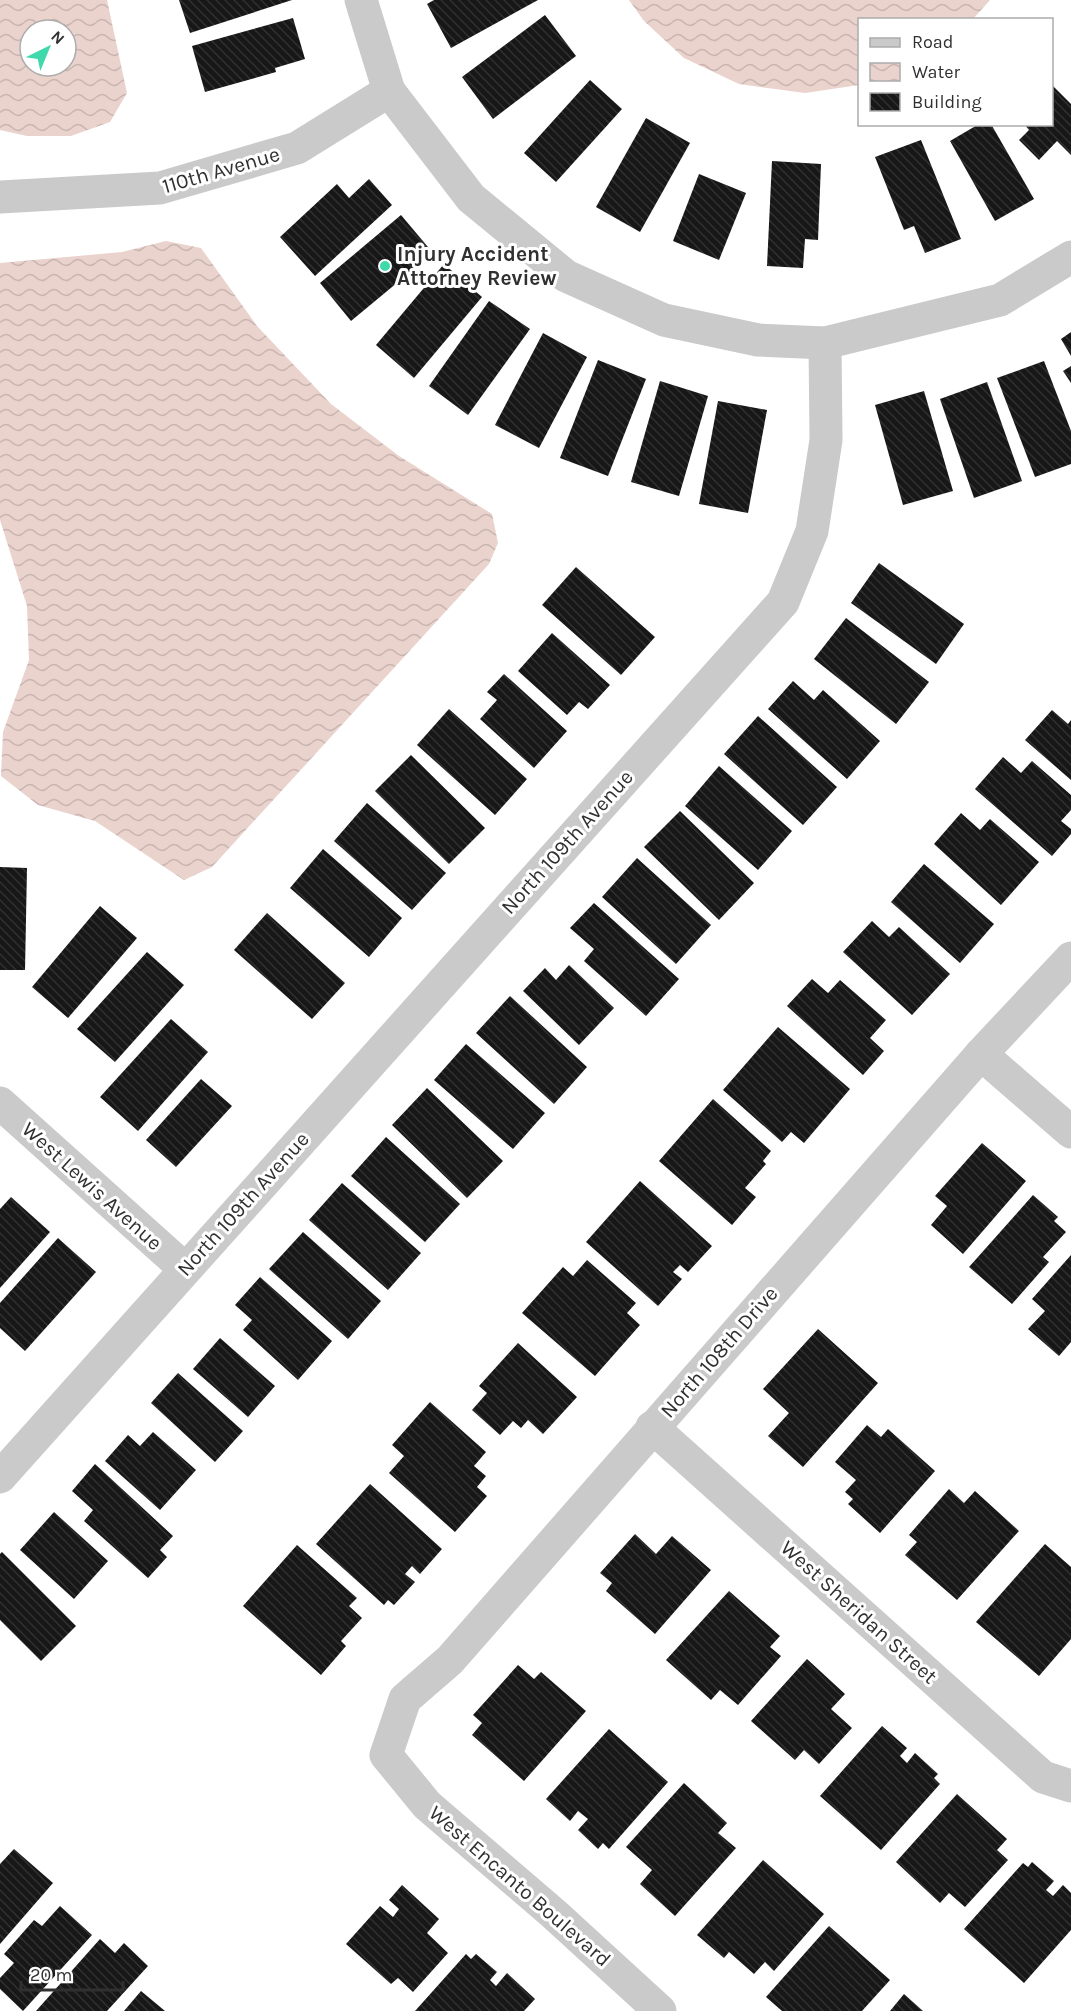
<svg xmlns="http://www.w3.org/2000/svg" width="1071" height="2011" font-family="Karla,sans-serif">
<style>
.water{fill:url(#water-waves);fill-rule:evenodd}
.building{fill:url(#building-back-hatch)}
.lines{fill:none;stroke-linecap:round;stroke-linejoin:round}
.minor{stroke:#cacaca;stroke-width:33}
.poi-dot{fill:#40d9ac;stroke:#fff;stroke-width:2}
.labels{text-anchor:middle;dominant-baseline:central;stroke-width:6;stroke-linejoin:round;paint-order:stroke}
.street-label{font-size:21px;fill:#303030;stroke:#fff}
.poi-label{font-size:21px;font-weight:bold;fill:#303030;stroke:#fff;text-anchor:start}
</style>
<defs>
<pattern id="water-waves" width="16" height="10" patternUnits="userSpaceOnUse" patternTransform="scale(1.5)"><rect width="16" height="10" fill="#ead2cd"/><path d="M0 5q4-4 8 0t8 0" fill="none" stroke="#c9b5b0"/></pattern>
<pattern id="building-back-hatch" width="6" height="6" patternUnits="userSpaceOnUse" patternTransform="scale(1.5)"><rect width="6" height="6" fill="#171717"/><path d="M-1 5l2 2M0 0l6 6M5-1l2 2" fill="none" stroke="#303030"/></pattern>
</defs>
<rect width="100%" height="100%" fill="#fff"/>
<g class="water">
<path d="M 0,0 L 107,0 L 127,93 L 110,122 L 71,136 L 27,136 L 0,130 ZM 30,30 L 66,30 L 66,66 L 30,66 Z"/>
<path d="M 629,0 L 990,0 L 973,19 L 860,20 L 859,85 L 805,93 L 739,84 L 684,58 L 644,21 Z"/>
<path d="M 166,241 L 201,248 L 257,326 L 331,404 L 399,456 L 492,514 L 498,543 L 489,564 L 212,867 L 184,880 L 95,821 L 38,805 L 1,776 L 3,732 L 29,660 L 27,606 L 0,520 L 0,263 L 122,252 Z"/>
</g>
<g class="building">
<path d="M 179,0 L 292,0 L 190,33 Z"/>
<path d="M 434,0 L 538,0 L 451,48 L 427,4 Z"/>
<path d="M 545,15 L 576,56 L 493,119 L 462,77 Z"/>
<path d="M 293,18 L 305,59 L 275,68 L 276,72 L 205,92 L 192,46 Z"/>
<path d="M 590,80 L 622,109 L 556,182 L 524,153 Z"/>
<path d="M 1052,85 L 1071,104 L 1071,155 L 1057,141 L 1039,160 L 1019,140 L 1029,130 L 1024,124 L 1052,124 Z"/>
<path d="M 646,118 L 690,143 L 640,232 L 596,207 Z"/>
<path d="M 979,124 L 991,124 L 1034,199 L 995,221 L 950,141 Z"/>
<path d="M 921,140 L 961,239 L 925,253 L 914,226 L 904,230 L 875,157 Z"/>
<path d="M 772,161 L 821,164 L 818,240 L 805,239 L 803,268 L 767,266 Z"/>
<path d="M 699,174 L 746,193 L 719,260 L 673,241 Z"/>
<path d="M 369,179 L 392,205 L 315,276 L 280,237 L 337,184 L 349,198 Z"/>
<path d="M 401,215 L 433,253 L 351,321 L 320,283 Z"/>
<path d="M 444,264 L 482,297 L 414,378 L 376,345 Z"/>
<path d="M 489,301 L 530,329 L 468,415 L 429,386 Z"/>
<path d="M 1071,332 L 1071,356 L 1061,339 Z"/>
<path d="M 543,333 L 587,357 L 539,448 L 495,425 Z"/>
<path d="M 598,360 L 646,379 L 608,476 L 560,458 Z"/>
<path d="M 1044,361 L 1071,431 L 1071,464 L 1035,477 L 997,378 Z"/>
<path d="M 1071,366 L 1071,383 L 1063,371 Z"/>
<path d="M 660,381 L 708,396 L 679,496 L 631,482 Z"/>
<path d="M 987,382 L 1022,481 L 974,498 L 940,399 Z"/>
<path d="M 924,391 L 953,491 L 903,505 L 875,405 Z"/>
<path d="M 718,401 L 767,410 L 748,513 L 699,504 Z"/>
<path d="M 879,563 L 964,624 L 936,664 L 851,603 Z"/>
<path d="M 576,567 L 655,637 L 621,675 L 542,605 Z"/>
<path d="M 846,618 L 929,682 L 896,724 L 814,659 Z"/>
<path d="M 552,633 L 610,685 L 588,709 L 579,702 L 567,715 L 518,671 Z"/>
<path d="M 504,674 L 567,731 L 534,768 L 480,719 L 497,700 L 487,692 Z"/>
<path d="M 793,681 L 814,700 L 823,690 L 880,741 L 847,779 L 768,709 Z"/>
<path d="M 449,709 L 527,779 L 495,815 L 417,745 Z"/>
<path d="M 1052,710 L 1068,724 L 1071,720 L 1071,780 L 1025,740 Z"/>
<path d="M 758,716 L 837,787 L 803,825 L 724,754 Z"/>
<path d="M 411,755 L 485,828 L 449,864 L 375,791 Z"/>
<path d="M 1003,757 L 1021,773 L 1032,761 L 1071,795 L 1071,810 L 1061,821 L 1071,829 L 1071,834 L 1052,856 L 975,789 Z"/>
<path d="M 719,766 L 792,831 L 758,870 L 685,806 Z"/>
<path d="M 367,803 L 446,873 L 412,910 L 334,841 Z"/>
<path d="M 680,811 L 754,883 L 719,920 L 644,847 Z"/>
<path d="M 961,813 L 980,830 L 990,819 L 1039,862 L 1001,905 L 934,844 Z"/>
<path d="M 323,849 L 402,918 L 369,957 L 290,888 Z"/>
<path d="M 637,858 L 711,925 L 676,964 L 602,897 Z"/>
<path d="M 924,864 L 994,924 L 960,963 L 891,902 Z"/>
<path d="M 0,867 L 27,868 L 25,970 L 0,970 Z"/>
<path d="M 594,903 L 679,979 L 646,1016 L 584,961 L 594,949 L 570,928 Z"/>
<path d="M 100,906 L 137,938 L 68,1018 L 32,987 Z"/>
<path d="M 267,913 L 345,983 L 312,1019 L 234,950 Z"/>
<path d="M 872,921 L 889,937 L 899,927 L 950,974 L 912,1015 L 843,952 Z"/>
<path d="M 147,952 L 184,985 L 115,1062 L 77,1029 Z"/>
<path d="M 569,965 L 614,1008 L 579,1045 L 523,991 L 545,968 L 556,980 Z"/>
<path d="M 812,979 L 828,993 L 840,980 L 886,1020 L 870,1038 L 884,1051 L 863,1075 L 787,1006 Z"/>
<path d="M 510,996 L 587,1067 L 554,1104 L 476,1033 Z"/>
<path d="M 171,1019 L 208,1052 L 138,1131 L 100,1097 Z"/>
<path d="M 778,1027 L 850,1089 L 804,1143 L 791,1132 L 782,1142 L 723,1090 Z"/>
<path d="M 466,1044 L 545,1113 L 513,1149 L 434,1080 Z"/>
<path d="M 201,1079 L 232,1106 L 176,1167 L 146,1140 Z"/>
<path d="M 427,1088 L 503,1161 L 467,1198 L 392,1125 Z"/>
<path d="M 713,1099 L 771,1151 L 763,1161 L 766,1164 L 745,1188 L 756,1197 L 732,1225 L 659,1161 Z"/>
<path d="M 386,1137 L 460,1204 L 425,1242 L 351,1176 Z"/>
<path d="M 982,1143 L 1026,1181 L 963,1254 L 931,1225 L 947,1206 L 935,1196 Z"/>
<path d="M 640,1181 L 712,1246 L 688,1272 L 680,1265 L 673,1272 L 682,1279 L 658,1306 L 586,1242 Z"/>
<path d="M 342,1183 L 421,1253 L 388,1290 L 309,1220 Z"/>
<path d="M 1033,1195 L 1058,1217 L 1054,1221 L 1066,1232 L 1043,1257 L 1049,1262 L 1012,1304 L 969,1267 Z"/>
<path d="M 11,1197 L 50,1232 L 0,1288 L 0,1209 Z"/>
<path d="M 303,1232 L 381,1301 L 348,1339 L 269,1269 Z"/>
<path d="M 58,1238 L 96,1272 L 25,1351 L 0,1328 L 0,1303 Z"/>
<path d="M 1071,1255 L 1071,1342 L 1059,1356 L 1028,1329 L 1045,1311 L 1032,1299 Z"/>
<path d="M 587,1260 L 636,1303 L 627,1313 L 640,1325 L 595,1376 L 522,1313 L 563,1267 L 573,1276 Z"/>
<path d="M 260,1277 L 332,1341 L 298,1380 L 243,1330 L 252,1320 L 235,1305 Z"/>
<path d="M 818,1329 L 878,1383 L 803,1467 L 768,1436 L 789,1413 L 763,1389 Z"/>
<path d="M 220,1338 L 275,1386 L 248,1417 L 193,1369 Z"/>
<path d="M 518,1343 L 577,1397 L 543,1434 L 528,1420 L 521,1428 L 513,1421 L 500,1435 L 472,1410 L 487,1393 L 479,1386 Z"/>
<path d="M 178,1373 L 243,1431 L 215,1462 L 151,1403 Z"/>
<path d="M 430,1402 L 486,1452 L 474,1466 L 486,1476 L 477,1487 L 487,1496 L 455,1532 L 389,1473 L 404,1456 L 392,1445 Z"/>
<path d="M 867,1425 L 881,1437 L 888,1429 L 935,1471 L 880,1533 L 848,1504 L 853,1499 L 845,1492 L 856,1480 L 835,1462 Z"/>
<path d="M 153,1432 L 196,1470 L 160,1510 L 105,1461 L 128,1435 L 140,1446 Z"/>
<path d="M 95,1464 L 173,1536 L 160,1550 L 167,1557 L 148,1578 L 84,1521 L 93,1510 L 72,1491 Z"/>
<path d="M 370,1484 L 442,1549 L 420,1574 L 412,1566 L 405,1574 L 415,1582 L 394,1605 L 388,1600 L 384,1605 L 316,1544 Z"/>
<path d="M 949,1489 L 964,1503 L 975,1491 L 1019,1531 L 957,1600 L 905,1555 L 917,1542 L 909,1535 Z"/>
<path d="M 54,1512 L 108,1561 L 74,1599 L 20,1550 Z"/>
<path d="M 635,1534 L 656,1554 L 672,1536 L 711,1570 L 655,1634 L 606,1591 L 612,1583 L 600,1573 Z"/>
<path d="M 1045,1544 L 1071,1567 L 1071,1639 L 1039,1676 L 976,1622 Z"/>
<path d="M 297,1545 L 357,1598 L 349,1606 L 362,1618 L 341,1641 L 346,1646 L 321,1675 L 243,1606 Z"/>
<path d="M 2,1552 L 76,1626 L 41,1661 L 0,1620 L 0,1554 Z"/>
<path d="M 729,1591 L 780,1636 L 770,1647 L 781,1656 L 738,1705 L 720,1690 L 711,1700 L 666,1660 Z"/>
<path d="M 807,1659 L 845,1694 L 831,1709 L 852,1728 L 819,1764 L 804,1750 L 795,1760 L 751,1721 Z"/>
<path d="M 518,1665 L 534,1679 L 541,1672 L 586,1711 L 524,1781 L 472,1735 L 482,1723 L 473,1715 Z"/>
<path d="M 882,1726 L 907,1748 L 900,1756 L 907,1763 L 915,1753 L 938,1774 L 934,1778 L 940,1784 L 881,1850 L 820,1796 Z"/>
<path d="M 609,1729 L 668,1782 L 609,1849 L 603,1843 L 598,1849 L 578,1830 L 588,1819 L 578,1811 L 570,1821 L 546,1799 Z"/>
<path d="M 684,1783 L 727,1823 L 718,1833 L 736,1848 L 675,1916 L 640,1884 L 652,1870 L 626,1847 Z"/>
<path d="M 957,1794 L 1007,1839 L 997,1850 L 1008,1860 L 965,1907 L 949,1893 L 940,1903 L 896,1862 Z"/>
<path d="M 14,1849 L 53,1883 L 0,1944 L 0,1864 Z"/>
<path d="M 763,1860 L 824,1914 L 774,1971 L 765,1962 L 754,1974 L 729,1952 L 724,1958 L 697,1935 Z"/>
<path d="M 1032,1862 L 1054,1881 L 1046,1890 L 1053,1896 L 1063,1885 L 1071,1893 L 1071,1930 L 1024,1983 L 964,1929 L 1023,1863 L 1028,1867 Z"/>
<path d="M 402,1885 L 439,1919 L 427,1933 L 448,1953 L 413,1992 L 398,1978 L 391,1984 L 346,1944 L 380,1906 L 393,1917 L 399,1909 L 389,1900 Z"/>
<path d="M 60,1906 L 92,1935 L 23,2011 L 0,1989 L 0,1978 L 14,1963 L 4,1954 L 34,1920 L 42,1926 Z"/>
<path d="M 829,1926 L 890,1980 L 862,2011 L 782,2011 L 766,1997 Z"/>
<path d="M 100,1939 L 115,1953 L 124,1943 L 148,1966 L 107,2011 L 36,2011 Z"/>
<path d="M 466,1954 L 471,1959 L 476,1954 L 497,1972 L 490,1980 L 496,1986 L 507,1973 L 535,1999 L 524,2011 L 415,2011 Z"/>
<path d="M 141,1991 L 165,2011 L 124,2011 Z"/>
<path d="M 904,1994 L 923,2011 L 890,2011 Z"/>
</g>
<g class="lines">
<g class="minor">
<path d="M 361,0 L 389,91 L 471,198 L 566,276 L 664,320 L 758,340 L 825,343 L 1000,300 L 1071,257"/>
<path d="M 0,197 L 160,188 L 297,148 L 389,91"/>
<path d="M 981,1054 L 1071,1132"/>
<path d="M 0,1103 L 185,1269"/>
<path d="M 652,1427 L 1043,1777 L 1071,1786"/>
<path d="M 0,1477 L 783,602 L 812,531 L 826,440 L 825,343"/>
<path d="M 660,2011 L 554,1914 L 427,1805 L 386,1755 L 405,1699 L 450,1660 L 981,1054 L 1071,958"/>
</g>
</g>
<circle class="poi-dot" cx="385" cy="266" r="6"/>
<g class="labels">
<g class="street-label">
<text transform="translate(221 170) rotate(-16)">110th Avenue</text>
<text transform="translate(567 842) rotate(-48)">North 109th Avenue</text>
<text transform="translate(92 1186) rotate(42)">West Lewis Avenue</text>
<text transform="translate(243 1204) rotate(-48)">North 109th Avenue</text>
<text transform="translate(719 1352) rotate(-49)">North 108th Drive</text>
<text transform="translate(859 1612) rotate(42)">West Sheridan Street</text>
<text transform="translate(520 1886) rotate(41)">West Encanto Boulevard</text>
</g>
<g class="poi-label">
<text x="397" y="254">Injury Accident<tspan x="397" dy="24">Attorney Review</tspan></text>
</g>
</g>
<rect x="858" y="18" width="195" height="108" fill="#ffffff" stroke="#acacac" stroke-width="1.5"/>
<rect x="870" y="38" width="30" height="9" fill="#cacaca" stroke="#acacac" stroke-width="1.5"/>
<text x="912" y="48" font-size="18" fill="#303030">Road</text>
<rect x="870" y="63" width="30" height="18" fill="url(#water-waves)" stroke="#acacac" stroke-width="1.5"/>
<text x="912" y="78" font-size="18" fill="#303030">Water</text>
<rect x="870" y="93" width="30" height="18" fill="url(#building-back-hatch)" stroke="#acacac" stroke-width="1.5"/>
<text x="912" y="108" font-size="18" fill="#303030">Building</text>
<g transform="translate(48 48) rotate(43)"><circle r="28" fill="#ffffff" stroke="#acacac" stroke-width="1.5"/>
<path d="M0-4.5L10 22L0 15L-10 22Z" fill="#40d9ac"/>
<text y="-9" font-size="16" font-weight="bold" text-anchor="middle" fill="#303030">N</text>
</g>
<path d="M21 1981v9h102v-9" fill="none" stroke="#303030" stroke-width="3"/>
<text x="30" y="1981" font-size="18" fill="#303030" stroke="#ffffff" stroke-width="4.5" paint-order="stroke">20 m</text>
</svg>
